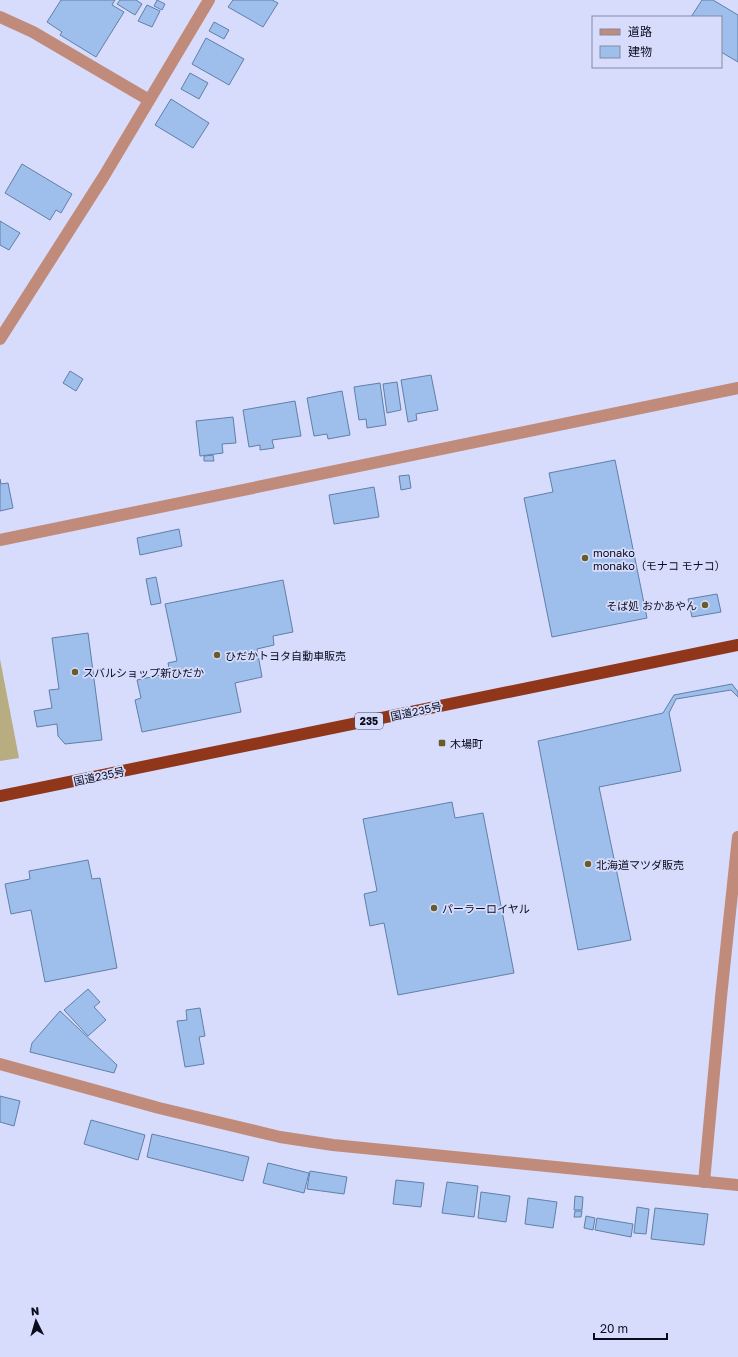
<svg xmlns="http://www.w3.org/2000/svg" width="738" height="1357" font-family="'Golos Text','Noto Sans JP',sans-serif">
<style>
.green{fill:#b7ad81}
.building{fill:#9ebeeb;stroke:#617fa8}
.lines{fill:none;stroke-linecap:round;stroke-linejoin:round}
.minor{stroke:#c08b7b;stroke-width:12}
.tertiary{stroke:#c08b7b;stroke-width:12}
.trunk{stroke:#8f361b;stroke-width:12}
.poi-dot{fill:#685d2a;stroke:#d7dcfc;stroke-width:1.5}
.labels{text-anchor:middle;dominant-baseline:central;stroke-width:3.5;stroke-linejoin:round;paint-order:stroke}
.shield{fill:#d7dcfc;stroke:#484a60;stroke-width:1}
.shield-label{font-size:10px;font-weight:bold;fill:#0a0c1d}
.poi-label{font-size:11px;fill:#0a0c1d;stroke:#d7dcfc;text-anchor:start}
.street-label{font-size:11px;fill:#0a0c1d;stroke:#d7dcfc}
</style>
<rect width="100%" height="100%" fill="#d7dcfc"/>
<path class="green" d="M 0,659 L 19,758 L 0,761 Z"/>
<g class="building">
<path d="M 61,0 L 115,0 L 112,5 L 124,12 L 96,57 L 60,35 L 62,32 L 47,22 Z"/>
<path d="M 120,0 L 136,0 L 142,4 L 135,15 L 117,4 Z"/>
<path d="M 157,0 L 165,4 L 162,10 L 154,6 Z"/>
<path d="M 233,0 L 272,0 L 278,3 L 263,27 L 228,7 Z"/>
<path d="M 702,0 L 713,0 L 738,15 L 738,62 L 721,52 L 721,17 L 691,17 Z"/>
<path d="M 147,5 L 160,11 L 152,27 L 138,21 Z"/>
<path d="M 214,22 L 229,30 L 224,39 L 209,31 Z"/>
<path d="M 206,38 L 244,59 L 229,85 L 192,64 Z"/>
<path d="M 190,73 L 208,83 L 199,99 L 181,89 Z"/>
<path d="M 171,99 L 209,123 L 193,148 L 155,125 Z"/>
<path d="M 22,164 L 72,194 L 61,213 L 56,210 L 50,220 L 5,193 Z"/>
<path d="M 0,221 L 20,233 L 9,250 L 0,245 Z"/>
<path d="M 70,371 L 83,379 L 76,391 L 63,383 Z"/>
<path d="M 431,375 L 438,410 L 416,414 L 417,420 L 408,422 L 401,380 Z"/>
<path d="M 397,382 L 401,410 L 387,413 L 383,384 Z"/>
<path d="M 380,383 L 386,425 L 367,428 L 366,419 L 359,420 L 354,387 Z"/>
<path d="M 342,391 L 350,435 L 328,439 L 327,434 L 314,436 L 307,398 Z"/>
<path d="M 295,401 L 301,436 L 272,440 L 274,448 L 260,450 L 260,445 L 249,447 L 243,410 Z"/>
<path d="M 233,417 L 236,443 L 222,444 L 223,453 L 200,456 L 196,421 Z"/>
<path d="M 213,455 L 214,461 L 204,461 L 204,456 Z"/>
<path d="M 615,460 L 647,618 L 552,637 L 524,498 L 553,492 L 549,473 Z"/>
<path d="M 409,475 L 411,488 L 401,490 L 399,476 Z"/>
<path d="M 0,479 L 1,484 L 8,483 L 13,508 L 0,511 Z"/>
<path d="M 374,487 L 379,517 L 334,524 L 329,495 Z"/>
<path d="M 179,529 L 182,546 L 140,555 L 137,538 Z"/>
<path d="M 156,577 L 161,603 L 151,605 L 146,579 Z"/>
<path d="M 283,580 L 293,632 L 273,636 L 274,645 L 257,649 L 262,677 L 235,683 L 241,712 L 142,732 L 135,700 L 141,698 L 137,680 L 170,673 L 168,663 L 177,661 L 165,604 Z"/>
<path d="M 717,594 L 721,612 L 692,617 L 688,599 Z"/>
<path d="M 88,633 L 102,740 L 65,744 L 58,736 L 57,724 L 37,727 L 34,711 L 52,708 L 49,690 L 59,689 L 52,638 Z"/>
<path d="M 732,684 L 738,692 L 738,697 L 731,690 L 676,699 L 669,713 L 681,771 L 599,787 L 631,940 L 578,950 L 538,741 L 663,713 L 674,695 Z"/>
<path d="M 452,802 L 455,818 L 483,813 L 514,973 L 398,995 L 384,923 L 370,926 L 364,894 L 377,891 L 363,819 Z"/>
<path d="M 88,860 L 92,879 L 100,878 L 117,968 L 45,982 L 31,910 L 11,914 L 5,884 L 30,879 L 29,871 Z"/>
<path d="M 88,989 L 100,1002 L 94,1007 L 106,1020 L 88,1036 L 64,1010 Z"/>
<path d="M 200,1008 L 205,1036 L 199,1037 L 204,1064 L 185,1067 L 177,1021 L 187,1020 L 186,1010 Z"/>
<path d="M 60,1011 L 117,1065 L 114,1073 L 30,1052 L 32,1043 Z"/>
<path d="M 0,1096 L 20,1101 L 14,1126 L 0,1122 Z"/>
<path d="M 91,1120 L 145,1135 L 138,1160 L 84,1144 Z"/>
<path d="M 152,1134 L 249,1157 L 243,1181 L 147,1157 Z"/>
<path d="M 268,1163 L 309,1173 L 304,1193 L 263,1183 Z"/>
<path d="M 310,1171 L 347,1177 L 344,1194 L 307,1189 Z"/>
<path d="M 396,1180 L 424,1183 L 421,1207 L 393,1204 Z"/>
<path d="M 447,1182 L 478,1186 L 474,1217 L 442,1213 Z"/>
<path d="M 481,1192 L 510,1196 L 506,1222 L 478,1218 Z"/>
<path d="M 575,1196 L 583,1197 L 582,1210 L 574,1210 Z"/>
<path d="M 528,1198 L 557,1202 L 553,1228 L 525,1224 Z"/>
<path d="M 637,1207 L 649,1209 L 646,1234 L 634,1233 Z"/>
<path d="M 655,1208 L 708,1214 L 704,1245 L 651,1239 Z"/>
<path d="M 575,1211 L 582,1211 L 581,1217 L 574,1217 Z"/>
<path d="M 586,1216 L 595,1218 L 593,1230 L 584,1228 Z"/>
<path d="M 597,1218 L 633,1224 L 631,1237 L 595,1230 Z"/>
</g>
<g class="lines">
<g class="minor">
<path d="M 0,17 L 33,32 L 149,100"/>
<path d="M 0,339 L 104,176 L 209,0"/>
<path d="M 0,540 L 738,388"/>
<path d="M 704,1182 L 721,997 L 738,837"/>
</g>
<path class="tertiary" d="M 0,1064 L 159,1108 L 280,1137 L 333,1145 L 738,1185"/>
<path class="trunk" d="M 0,796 L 738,645"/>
</g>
<g class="poi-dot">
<circle cx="585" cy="558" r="4"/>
<circle cx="705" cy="605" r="4"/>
<circle cx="217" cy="655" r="4"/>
<circle cx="75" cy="672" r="4"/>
<rect x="438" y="739" width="8" height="8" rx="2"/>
<circle cx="588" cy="864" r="4"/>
<circle cx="434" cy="908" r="4"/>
</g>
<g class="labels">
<rect class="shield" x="355" y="713" width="28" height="16" rx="3"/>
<g class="shield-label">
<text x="369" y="721">235</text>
</g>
<g class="poi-label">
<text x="593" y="552">monako<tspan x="593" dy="13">monako（モナコ モナコ）</tspan></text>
<text x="697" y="605" text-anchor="end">そば処 おかあやん</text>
<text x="225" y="655">ひだかトヨタ自動車販売</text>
<text x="83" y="672">スバルショップ新ひだか</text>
<text x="450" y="743">木場町</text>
<text x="596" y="864">北海道マツダ販売</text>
<text x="442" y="908">パーラーロイヤル</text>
</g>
<g class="street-label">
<text transform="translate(416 711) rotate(-12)">国道235号</text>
<text transform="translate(99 776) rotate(-12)">国道235号</text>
</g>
</g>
<rect x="592" y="16" width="130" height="52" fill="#d7dcfc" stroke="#8589a3"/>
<rect x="600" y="29" width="20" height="6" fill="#c08b7b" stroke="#8589a3"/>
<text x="628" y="36" font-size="12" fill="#0a0c1d">道路</text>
<rect x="600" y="46" width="20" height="12" fill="#9ebeeb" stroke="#8589a3"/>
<text x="628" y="56" font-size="12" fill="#0a0c1d">建物</text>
<g transform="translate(36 1321) rotate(355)" stroke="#d7dcfc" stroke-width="3" paint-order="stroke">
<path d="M0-3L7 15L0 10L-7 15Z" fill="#0a0c1d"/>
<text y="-6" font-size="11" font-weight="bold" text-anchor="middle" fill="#0a0c1d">N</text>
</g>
<path d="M594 1333v6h73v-6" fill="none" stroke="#0a0c1d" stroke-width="2"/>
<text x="600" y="1333" font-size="12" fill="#0a0c1d" stroke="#d7dcfc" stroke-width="3" paint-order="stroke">20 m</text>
</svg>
